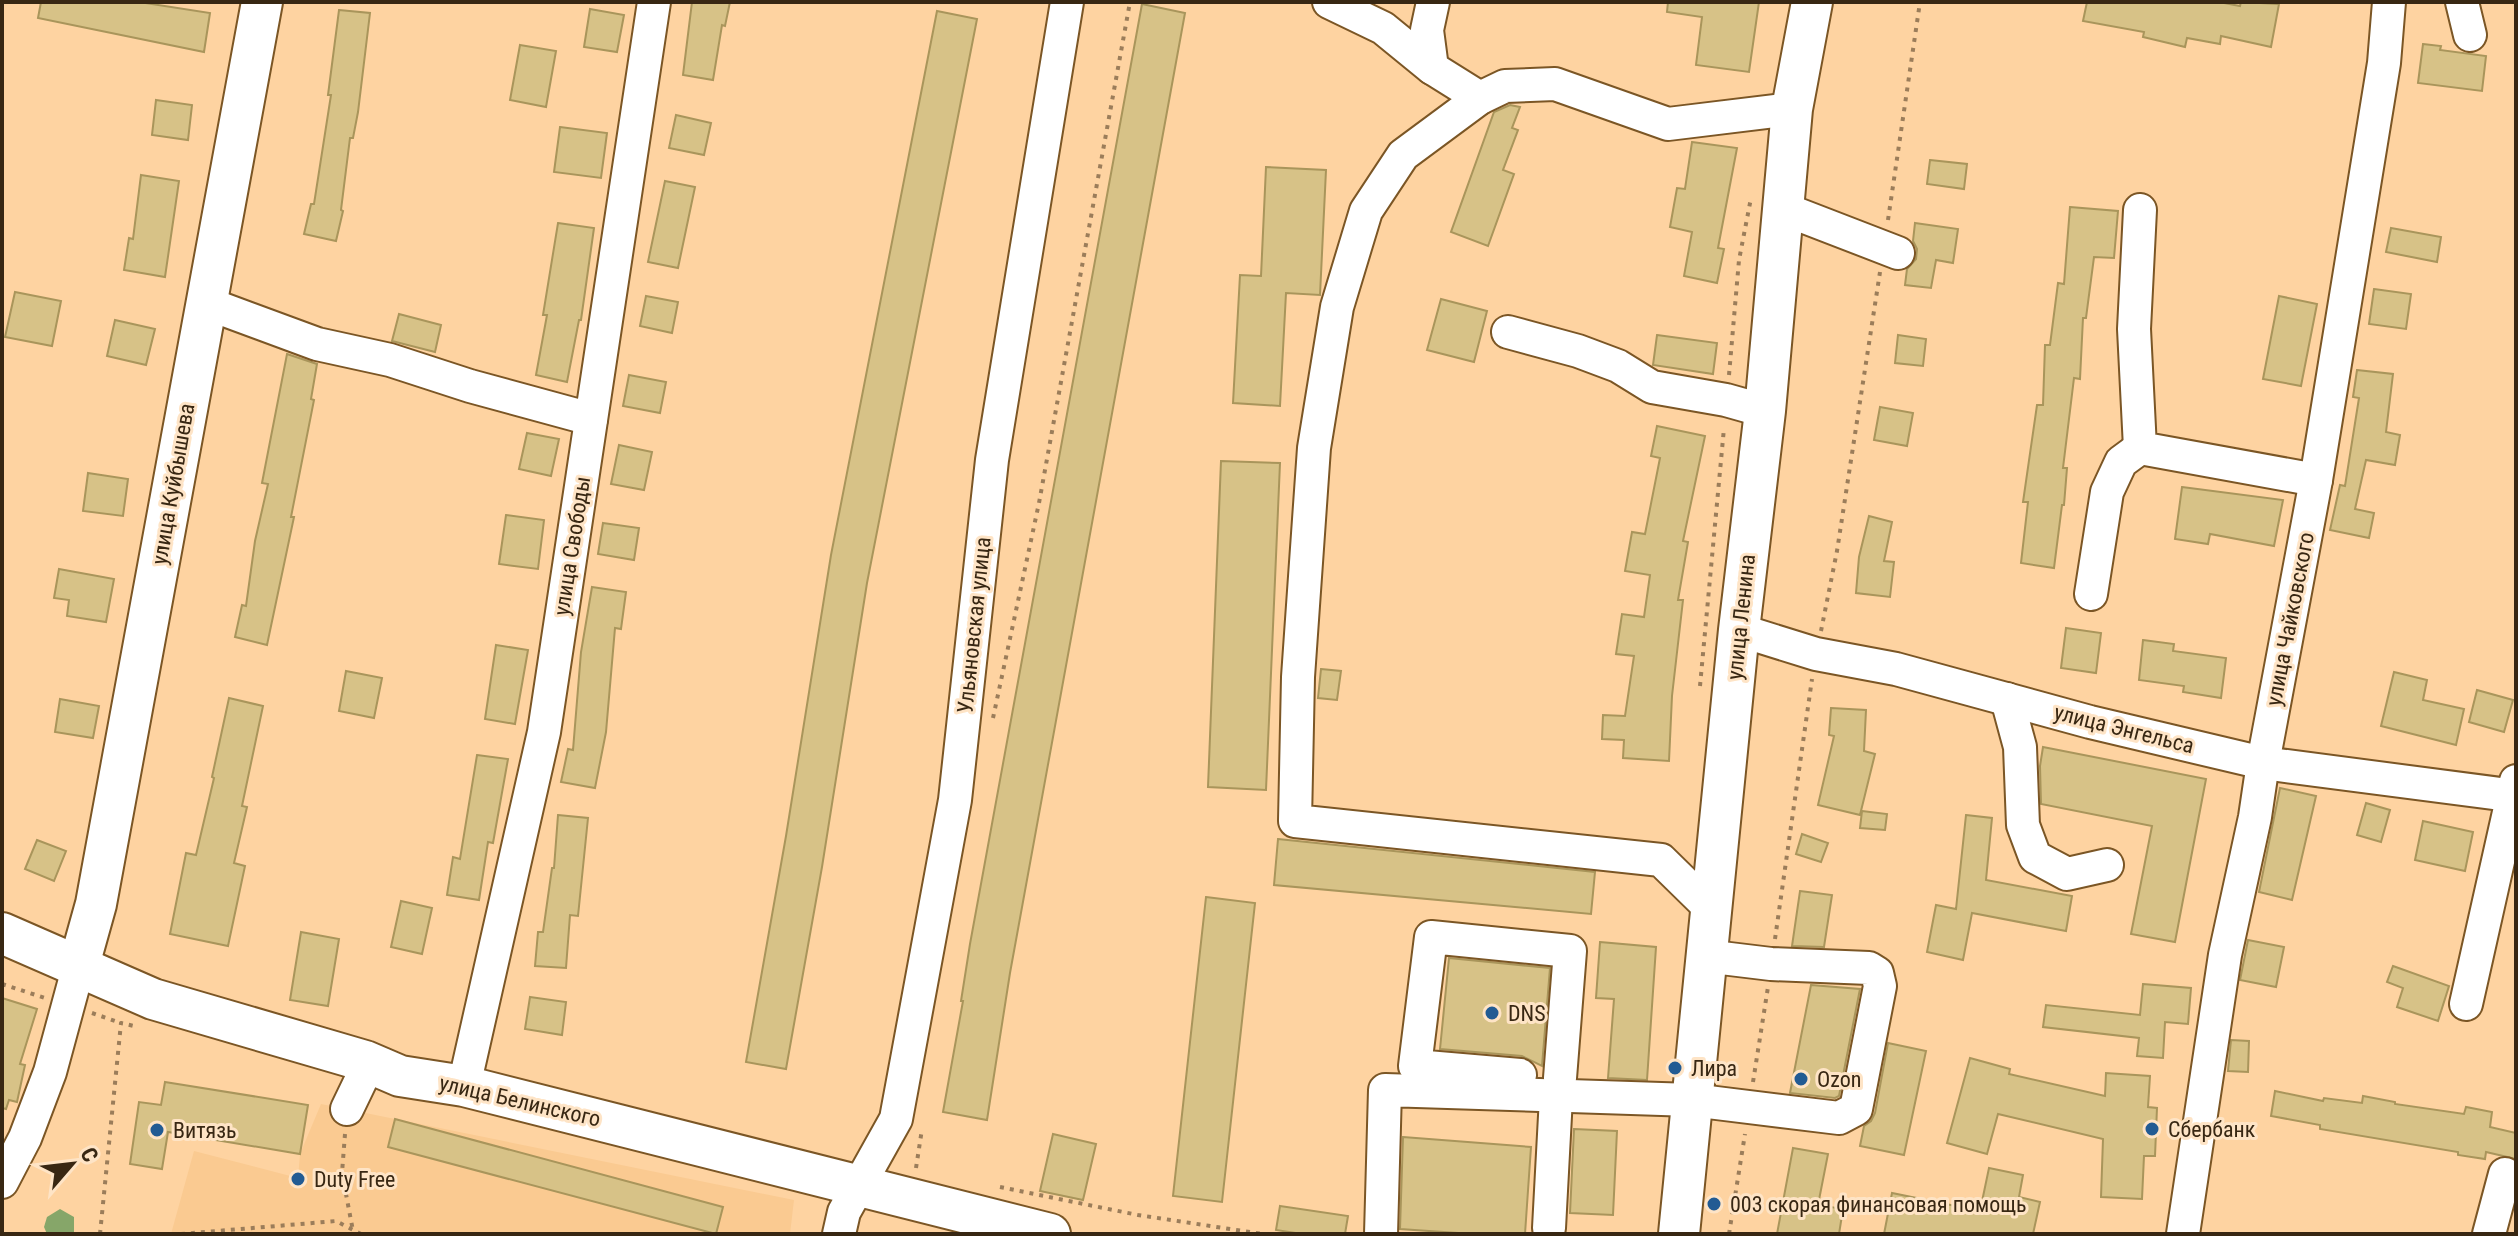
<svg xmlns="http://www.w3.org/2000/svg" width="2518" height="1236" font-family="'Roboto Condensed',sans-serif">
<style>
.built{fill:#faca91}
.water{fill:#86a669}
.building{fill:#d7c287;stroke:#a9955b;stroke-width:2}
.lines{fill:none;stroke-linecap:round;stroke-linejoin:round}
.minor-casing{stroke:#7b5625;stroke-width:36}
.major-casing{stroke:#7b5625;stroke-width:44}
.path{stroke:#9b7d5a;stroke-width:4;stroke-dasharray:4 6;stroke-linecap:butt}
.minor{stroke:#fff;stroke-width:32}
.major{stroke:#fff;stroke-width:40}
.poi-dot{fill:#225b93;stroke:#fee4c6;stroke-width:3}
.labels{text-anchor:middle;dominant-baseline:central;stroke-width:6;stroke-linejoin:round;paint-order:stroke}
.street-label{font-size:22px;fill:#382713;stroke:#fee4c6}
.poi-label{font-size:22px;fill:#382713;stroke:#fee4c6;text-anchor:start}
</style>
<rect width="100%" height="100%" fill="#fed3a1"/>
<path class="built" d="M 321,1104 L 794,1200 L 790,1234 L 171,1234 L 194,1151 L 298,1178 L 300,1154 Z"/>
<path class="water" d="M 60,1209 L 74,1217 L 74,1232 L 47,1234 L 44,1227 L 47,1217 Z"/>
<g class="building">
<path d="M 41,2 L 139,2 L 210,13 L 204,52 L 38,18 Z"/>
<path d="M 692,2 L 730,2 L 725,26 L 722,25 L 713,80 L 683,75 Z"/>
<path d="M 1668,2 L 1759,2 L 1749,72 L 1696,65 L 1702,17 L 1667,12 Z"/>
<path d="M 2087,2 L 2219,2 L 2240,6 L 2241,2 L 2279,4 L 2271,47 L 2221,36 L 2220,44 L 2187,38 L 2185,47 L 2143,37 L 2144,32 L 2083,21 Z"/>
<path d="M 1142,4 L 1185,13 L 1010,973 L 987,1120 L 943,1112 L 963,1001 L 961,1001 L 970,944 Z"/>
<path d="M 590,9 L 624,15 L 617,52 L 584,47 Z"/>
<path d="M 339,10 L 370,13 L 358,112 L 353,138 L 350,138 L 341,210 L 343,211 L 336,241 L 304,234 L 311,204 L 314,204 L 331,95 L 328,95 Z"/>
<path d="M 937,11 L 977,19 L 867,583 L 822,867 L 786,1069 L 746,1062 L 786,836 L 831,555 Z"/>
<path d="M 2423,44 L 2441,46 L 2440,50 L 2486,56 L 2482,91 L 2418,83 Z"/>
<path d="M 520,45 L 556,51 L 546,107 L 510,100 Z"/>
<path d="M 156,100 L 192,105 L 188,140 L 152,135 Z"/>
<path d="M 1510,105 L 1520,107 L 1512,128 L 1518,130 L 1503,170 L 1514,174 L 1488,246 L 1451,232 L 1494,112 Z"/>
<path d="M 676,115 L 711,123 L 704,155 L 669,148 Z"/>
<path d="M 560,127 L 607,133 L 601,178 L 554,172 Z"/>
<path d="M 1692,142 L 1737,148 L 1718,248 L 1724,249 L 1717,283 L 1684,276 L 1692,232 L 1670,227 L 1677,188 L 1685,189 Z"/>
<path d="M 1930,160 L 1967,164 L 1964,189 L 1927,184 Z"/>
<path d="M 1266,167 L 1326,170 L 1320,295 L 1286,293 L 1280,406 L 1233,403 L 1240,275 L 1261,276 Z"/>
<path d="M 141,175 L 179,181 L 165,277 L 124,270 L 129,238 L 133,239 Z"/>
<path d="M 665,181 L 695,187 L 678,268 L 648,262 Z"/>
<path d="M 2070,207 L 2118,211 L 2114,258 L 2094,257 L 2086,318 L 2083,318 L 2080,379 L 2074,378 L 2063,468 L 2067,468 L 2064,505 L 2062,505 L 2054,568 L 2021,563 L 2028,502 L 2023,502 L 2037,405 L 2043,405 L 2045,345 L 2050,345 L 2058,283 L 2064,284 Z"/>
<path d="M 558,223 L 594,228 L 581,320 L 579,320 L 567,382 L 536,375 L 547,315 L 543,315 Z"/>
<path d="M 1915,223 L 1958,229 L 1953,263 L 1936,260 L 1931,288 L 1905,285 L 1907,269 L 1916,259 L 1917,249 L 1913,241 Z"/>
<path d="M 2391,228 L 2441,237 L 2437,262 L 2386,252 Z"/>
<path d="M 2374,289 L 2411,294 L 2406,329 L 2369,324 Z"/>
<path d="M 15,292 L 61,301 L 52,346 L 5,337 Z"/>
<path d="M 646,296 L 678,302 L 672,333 L 640,326 Z"/>
<path d="M 2279,296 L 2317,304 L 2301,386 L 2263,379 Z"/>
<path d="M 1441,299 L 1487,311 L 1474,362 L 1427,350 Z"/>
<path d="M 399,314 L 441,325 L 435,352 L 392,341 Z"/>
<path d="M 115,320 L 155,329 L 146,365 L 107,356 Z"/>
<path d="M 1657,335 L 1717,343 L 1713,374 L 1653,365 Z"/>
<path d="M 1898,335 L 1926,339 L 1923,366 L 1895,363 Z"/>
<path d="M 287,354 L 317,364 L 311,399 L 314,400 L 291,517 L 294,517 L 267,645 L 235,637 L 242,605 L 246,606 L 255,541 L 268,484 L 262,483 Z"/>
<path d="M 2357,370 L 2393,374 L 2386,432 L 2400,435 L 2395,465 L 2366,460 L 2355,509 L 2374,513 L 2369,538 L 2330,530 L 2340,485 L 2345,486 L 2359,398 L 2353,397 Z"/>
<path d="M 629,375 L 666,382 L 660,413 L 623,406 Z"/>
<path d="M 1880,407 L 1913,413 L 1907,446 L 1874,440 Z"/>
<path d="M 1657,426 L 1705,436 L 1683,541 L 1688,542 L 1678,600 L 1683,600 L 1672,696 L 1669,761 L 1623,758 L 1624,740 L 1602,739 L 1603,715 L 1625,716 L 1634,656 L 1616,654 L 1622,614 L 1644,617 L 1650,575 L 1625,571 L 1632,532 L 1645,534 L 1660,458 L 1651,456 Z"/>
<path d="M 527,433 L 559,439 L 551,476 L 519,469 Z"/>
<path d="M 619,445 L 652,452 L 644,490 L 611,484 Z"/>
<path d="M 1221,461 L 1280,463 L 1266,790 L 1208,787 Z"/>
<path d="M 88,473 L 128,479 L 123,516 L 83,511 Z"/>
<path d="M 2182,487 L 2283,500 L 2274,546 L 2210,534 L 2208,544 L 2175,539 Z"/>
<path d="M 506,515 L 544,520 L 538,569 L 499,564 Z"/>
<path d="M 1869,516 L 1892,522 L 1884,561 L 1894,562 L 1890,597 L 1856,593 L 1859,557 Z"/>
<path d="M 603,523 L 639,528 L 634,560 L 598,554 Z"/>
<path d="M 59,569 L 114,579 L 106,622 L 67,616 L 69,600 L 54,598 Z"/>
<path d="M 592,587 L 626,592 L 621,629 L 615,628 L 606,732 L 595,788 L 561,782 L 568,749 L 573,750 L 581,652 Z"/>
<path d="M 2066,628 L 2101,633 L 2096,673 L 2061,668 Z"/>
<path d="M 2143,640 L 2174,644 L 2173,651 L 2226,658 L 2221,698 L 2183,692 L 2184,686 L 2139,680 Z"/>
<path d="M 496,645 L 528,650 L 515,724 L 485,719 Z"/>
<path d="M 1321,669 L 1341,671 L 1337,700 L 1318,698 Z"/>
<path d="M 346,671 L 382,678 L 374,718 L 339,711 Z"/>
<path d="M 2394,672 L 2427,680 L 2423,700 L 2464,709 L 2456,745 L 2381,726 Z"/>
<path d="M 2477,690 L 2513,700 L 2504,732 L 2469,722 Z"/>
<path d="M 229,698 L 263,706 L 242,806 L 247,807 L 234,863 L 245,866 L 228,946 L 170,934 L 186,853 L 196,855 L 214,778 L 212,777 Z"/>
<path d="M 60,699 L 99,706 L 93,738 L 55,732 Z"/>
<path d="M 1831,708 L 1866,710 L 1864,751 L 1875,754 L 1860,815 L 1818,805 L 1834,736 L 1829,735 Z"/>
<path d="M 2043,747 L 2206,779 L 2175,942 L 2131,934 L 2152,826 L 2041,804 L 2040,766 Z"/>
<path d="M 477,755 L 508,759 L 493,843 L 488,842 L 479,900 L 447,895 L 453,857 L 460,859 Z"/>
<path d="M 2280,788 L 2316,796 L 2292,900 L 2259,892 Z"/>
<path d="M 2366,803 L 2390,810 L 2381,842 L 2357,835 Z"/>
<path d="M 1862,811 L 1887,814 L 1885,830 L 1860,828 Z"/>
<path d="M 558,815 L 588,818 L 578,916 L 570,915 L 566,968 L 535,966 L 538,932 L 543,932 L 552,868 L 554,868 Z"/>
<path d="M 1966,815 L 1992,818 L 1986,880 L 2072,896 L 2066,931 L 1972,913 L 1963,960 L 1927,952 L 1936,905 L 1956,909 Z"/>
<path d="M 2423,821 L 2473,832 L 2465,871 L 2415,860 Z"/>
<path d="M 1802,834 L 1828,843 L 1821,862 L 1796,854 Z"/>
<path d="M 1278,839 L 1595,872 L 1591,914 L 1274,885 Z"/>
<path d="M 37,840 L 66,851 L 54,881 L 25,869 Z"/>
<path d="M 1800,891 L 1832,895 L 1824,947 L 1792,946 Z"/>
<path d="M 1206,897 L 1255,903 L 1222,1202 L 1173,1196 Z"/>
<path d="M 401,901 L 432,908 L 422,954 L 391,947 Z"/>
<path d="M 301,932 L 339,939 L 328,1006 L 290,1000 Z"/>
<path d="M 2248,940 L 2284,947 L 2276,987 L 2240,980 Z"/>
<path d="M 1600,942 L 1656,947 L 1647,1080 L 1608,1078 L 1614,999 L 1596,998 Z"/>
<path d="M 1449,958 L 1550,968 L 1542,1066 L 1522,1056 L 1440,1049 Z"/>
<path d="M 2393,966 L 2449,986 L 2438,1021 L 2397,1007 L 2403,988 L 2387,982 Z"/>
<path d="M 2143,984 L 2191,988 L 2188,1024 L 2165,1022 L 2163,1058 L 2137,1056 L 2139,1038 L 2043,1027 L 2046,1005 L 2140,1015 Z"/>
<path d="M 1811,985 L 1860,989 L 1839,1096 L 1835,1098 L 1790,1093 Z"/>
<path d="M 530,997 L 566,1002 L 562,1035 L 525,1029 Z"/>
<path d="M 2,998 L 37,1009 L 20,1064 L 25,1065 L 17,1102 L 9,1100 L 6,1109 L 2,1108 Z"/>
<path d="M 2231,1040 L 2249,1041 L 2248,1072 L 2228,1071 Z"/>
<path d="M 1888,1043 L 1926,1051 L 1904,1155 L 1860,1146 L 1864,1126 L 1871,1121 L 1875,1113 Z"/>
<path d="M 1970,1058 L 2010,1069 L 2009,1074 L 2105,1096 L 2106,1073 L 2150,1076 L 2148,1107 L 2157,1108 L 2155,1156 L 2144,1156 L 2142,1199 L 2101,1197 L 2103,1139 L 1998,1114 L 1987,1154 L 1947,1143 Z"/>
<path d="M 165,1082 L 308,1105 L 300,1154 L 168,1132 L 162,1169 L 130,1164 L 139,1102 L 161,1105 Z"/>
<path d="M 2275,1091 L 2323,1101 L 2324,1098 L 2362,1103 L 2363,1096 L 2395,1102 L 2395,1104 L 2464,1114 L 2466,1107 L 2492,1112 L 2490,1127 L 2516,1133 L 2516,1159 L 2486,1152 L 2485,1159 L 2458,1155 L 2458,1152 L 2320,1129 L 2320,1125 L 2271,1116 Z"/>
<path d="M 395,1119 L 723,1207 L 716,1234 L 388,1147 Z"/>
<path d="M 1574,1129 L 1617,1131 L 1613,1215 L 1570,1213 Z"/>
<path d="M 1053,1134 L 1096,1144 L 1083,1200 L 1040,1191 Z"/>
<path d="M 1403,1137 L 1531,1147 L 1525,1234 L 1473,1234 L 1400,1229 Z"/>
<path d="M 1793,1148 L 1828,1154 L 1818,1205 L 1843,1209 L 1839,1234 L 1777,1234 Z"/>
<path d="M 1989,1168 L 2023,1175 L 2019,1197 L 2040,1202 L 2033,1234 L 1884,1234 L 1892,1193 L 1980,1211 Z"/>
<path d="M 1280,1206 L 1348,1216 L 1345,1234 L 1302,1234 L 1276,1230 Z"/>
</g>
<g class="lines">
<g class="minor-casing">
<g id="minor">
<path d="M 1329,2 L 1383,28 L 1432,68"/>
<path d="M 1433,2 L 1427,30 L 1432,68 L 1480,98"/>
<path d="M 2462,2 L 2470,35"/>
<path d="M 1784,209 L 1898,253"/>
<path d="M 2140,210 L 2134,329 L 2140,448 L 2316,480"/>
<path d="M 206,303 L 317,344 L 390,360 L 470,386 L 591,419"/>
<path d="M 1508,332 L 1578,351 L 1618,366 L 1652,387 L 1726,400 L 1765,411"/>
<path d="M 2091,594 L 2107,492 L 2121,462 L 2140,448"/>
<path d="M 1739,630 L 1816,654 L 1896,669 L 2090,722 L 2263,763 L 2516,796"/>
<path d="M 2007,699 L 2020,747 L 2023,825 L 2035,857 L 2067,874 L 2107,865"/>
<path d="M 1710,908 L 1661,860 L 1295,821 L 1298,677 L 1314,448 L 1337,307 L 1366,211 L 1403,155 L 1480,98 L 1505,86 L 1555,84 L 1668,124 L 1792,109"/>
<path d="M 2466,1004 L 2516,781"/>
<path d="M 1520,1075 L 1415,1066 L 1431,937 L 1570,951 L 1560,1078"/>
<path d="M 464,1086 L 544,732 L 654,2"/>
<path d="M 347,1109 L 360,1082 L 365,1061"/>
<path d="M 2,1182 L 25,1138 L 50,1072 L 79,965"/>
<path d="M 1549,1228 L 1556,1097"/>
<path d="M 839,1234 L 844,1212 L 896,1119 L 955,800 L 992,460 L 1067,2"/>
<path d="M 1381,1234 L 1385,1090 L 1692,1100 L 1839,1118 L 1856,1109 L 1880,986 L 1877,973 L 1869,968 L 1771,964 L 1705,956"/>
<path d="M 2183,1234 L 2225,955 L 2255,817 L 2263,763 L 2316,480 L 2384,63 L 2389,2"/>
<path d="M 2489,1234 L 2505,1174"/>
</g>
</g>
<g class="major-casing">
<g id="major">
<path d="M 2,933 L 153,999 L 365,1061 L 400,1076 L 464,1086 L 1050,1234"/>
<path d="M 79,965 L 96,904 L 262,2"/>
<path d="M 1679,1234 L 1739,630 L 1765,411 L 1792,109 L 1812,2"/>
</g>
</g>
<g class="path">
<path d="M 1888,220 L 1920,2"/>
<path d="M 1729,375 L 1739,260 L 1751,198"/>
<path d="M 1821,631 L 1837,551 L 1880,272"/>
<path d="M 1700,686 L 1724,428"/>
<path d="M 993,718 L 1039,503 L 1130,2"/>
<path d="M 1775,939 L 1812,679"/>
<path d="M 2,984 L 45,998"/>
<path d="M 92,1013 L 121,1023"/>
<path d="M 1753,1082 L 1768,987"/>
<path d="M 345,1134 L 342,1173 L 353,1231"/>
<path d="M 916,1168 L 922,1129"/>
<path d="M 1000,1187 L 1138,1215 L 1263,1234"/>
<path d="M 100,1234 L 121,1023 L 134,1026"/>
<path d="M 181,1234 L 336,1221 L 361,1234"/>
<path d="M 1729,1234 L 1745,1134"/>
</g>
<use href="#minor" class="minor"/>
<use href="#major" class="major"/>
</g>
<g class="poi-dot">
<circle cx="1492" cy="1013" r="8"/>
<circle cx="1675" cy="1068" r="8"/>
<circle cx="1801" cy="1079" r="8"/>
<circle cx="2152" cy="1129" r="8"/>
<circle cx="157" cy="1130" r="8"/>
<circle cx="298" cy="1179" r="8"/>
<circle cx="1714" cy="1204" r="8"/>
</g>
<g class="labels">
<g class="street-label">
<text transform="translate(173 484) rotate(-80)">улица Куйбышева</text>
<text transform="translate(572 546) rotate(-81)">улица Свободы</text>
<text transform="translate(1741 617) rotate(-84)">улица Ленина</text>
<text transform="translate(2290 619) rotate(-79)">улица Чайковского</text>
<text transform="translate(974 625) rotate(-84)">Ульяновская улица</text>
<text transform="translate(2124 729) rotate(14)">улица Энгельса</text>
<text transform="translate(520 1101) rotate(13)">улица Белинского</text>
</g>
<g class="poi-label">
<text x="1508" y="1013">DNS</text>
<text x="1691" y="1068">Лира</text>
<text x="1817" y="1079">Ozon</text>
<text x="2168" y="1129">Сбербанк</text>
<text x="173" y="1130">Витязь</text>
<text x="314" y="1179">Duty Free</text>
<text x="1730" y="1204">003 скорая финансовая помощь</text>
</g>
</g>
<rect width="2518" height="1236" fill="none" stroke="#382713" stroke-width="8"/>
<g transform="translate(72 1164) rotate(62)" stroke="#fee4c6" stroke-width="6" paint-order="stroke">
<path d="M0-6L14 30L0 20L-14 30Z" fill="#382713"/>
<text y="-12" font-size="22" font-weight="bold" text-anchor="middle" fill="#382713">С</text>
</g>
</svg>
